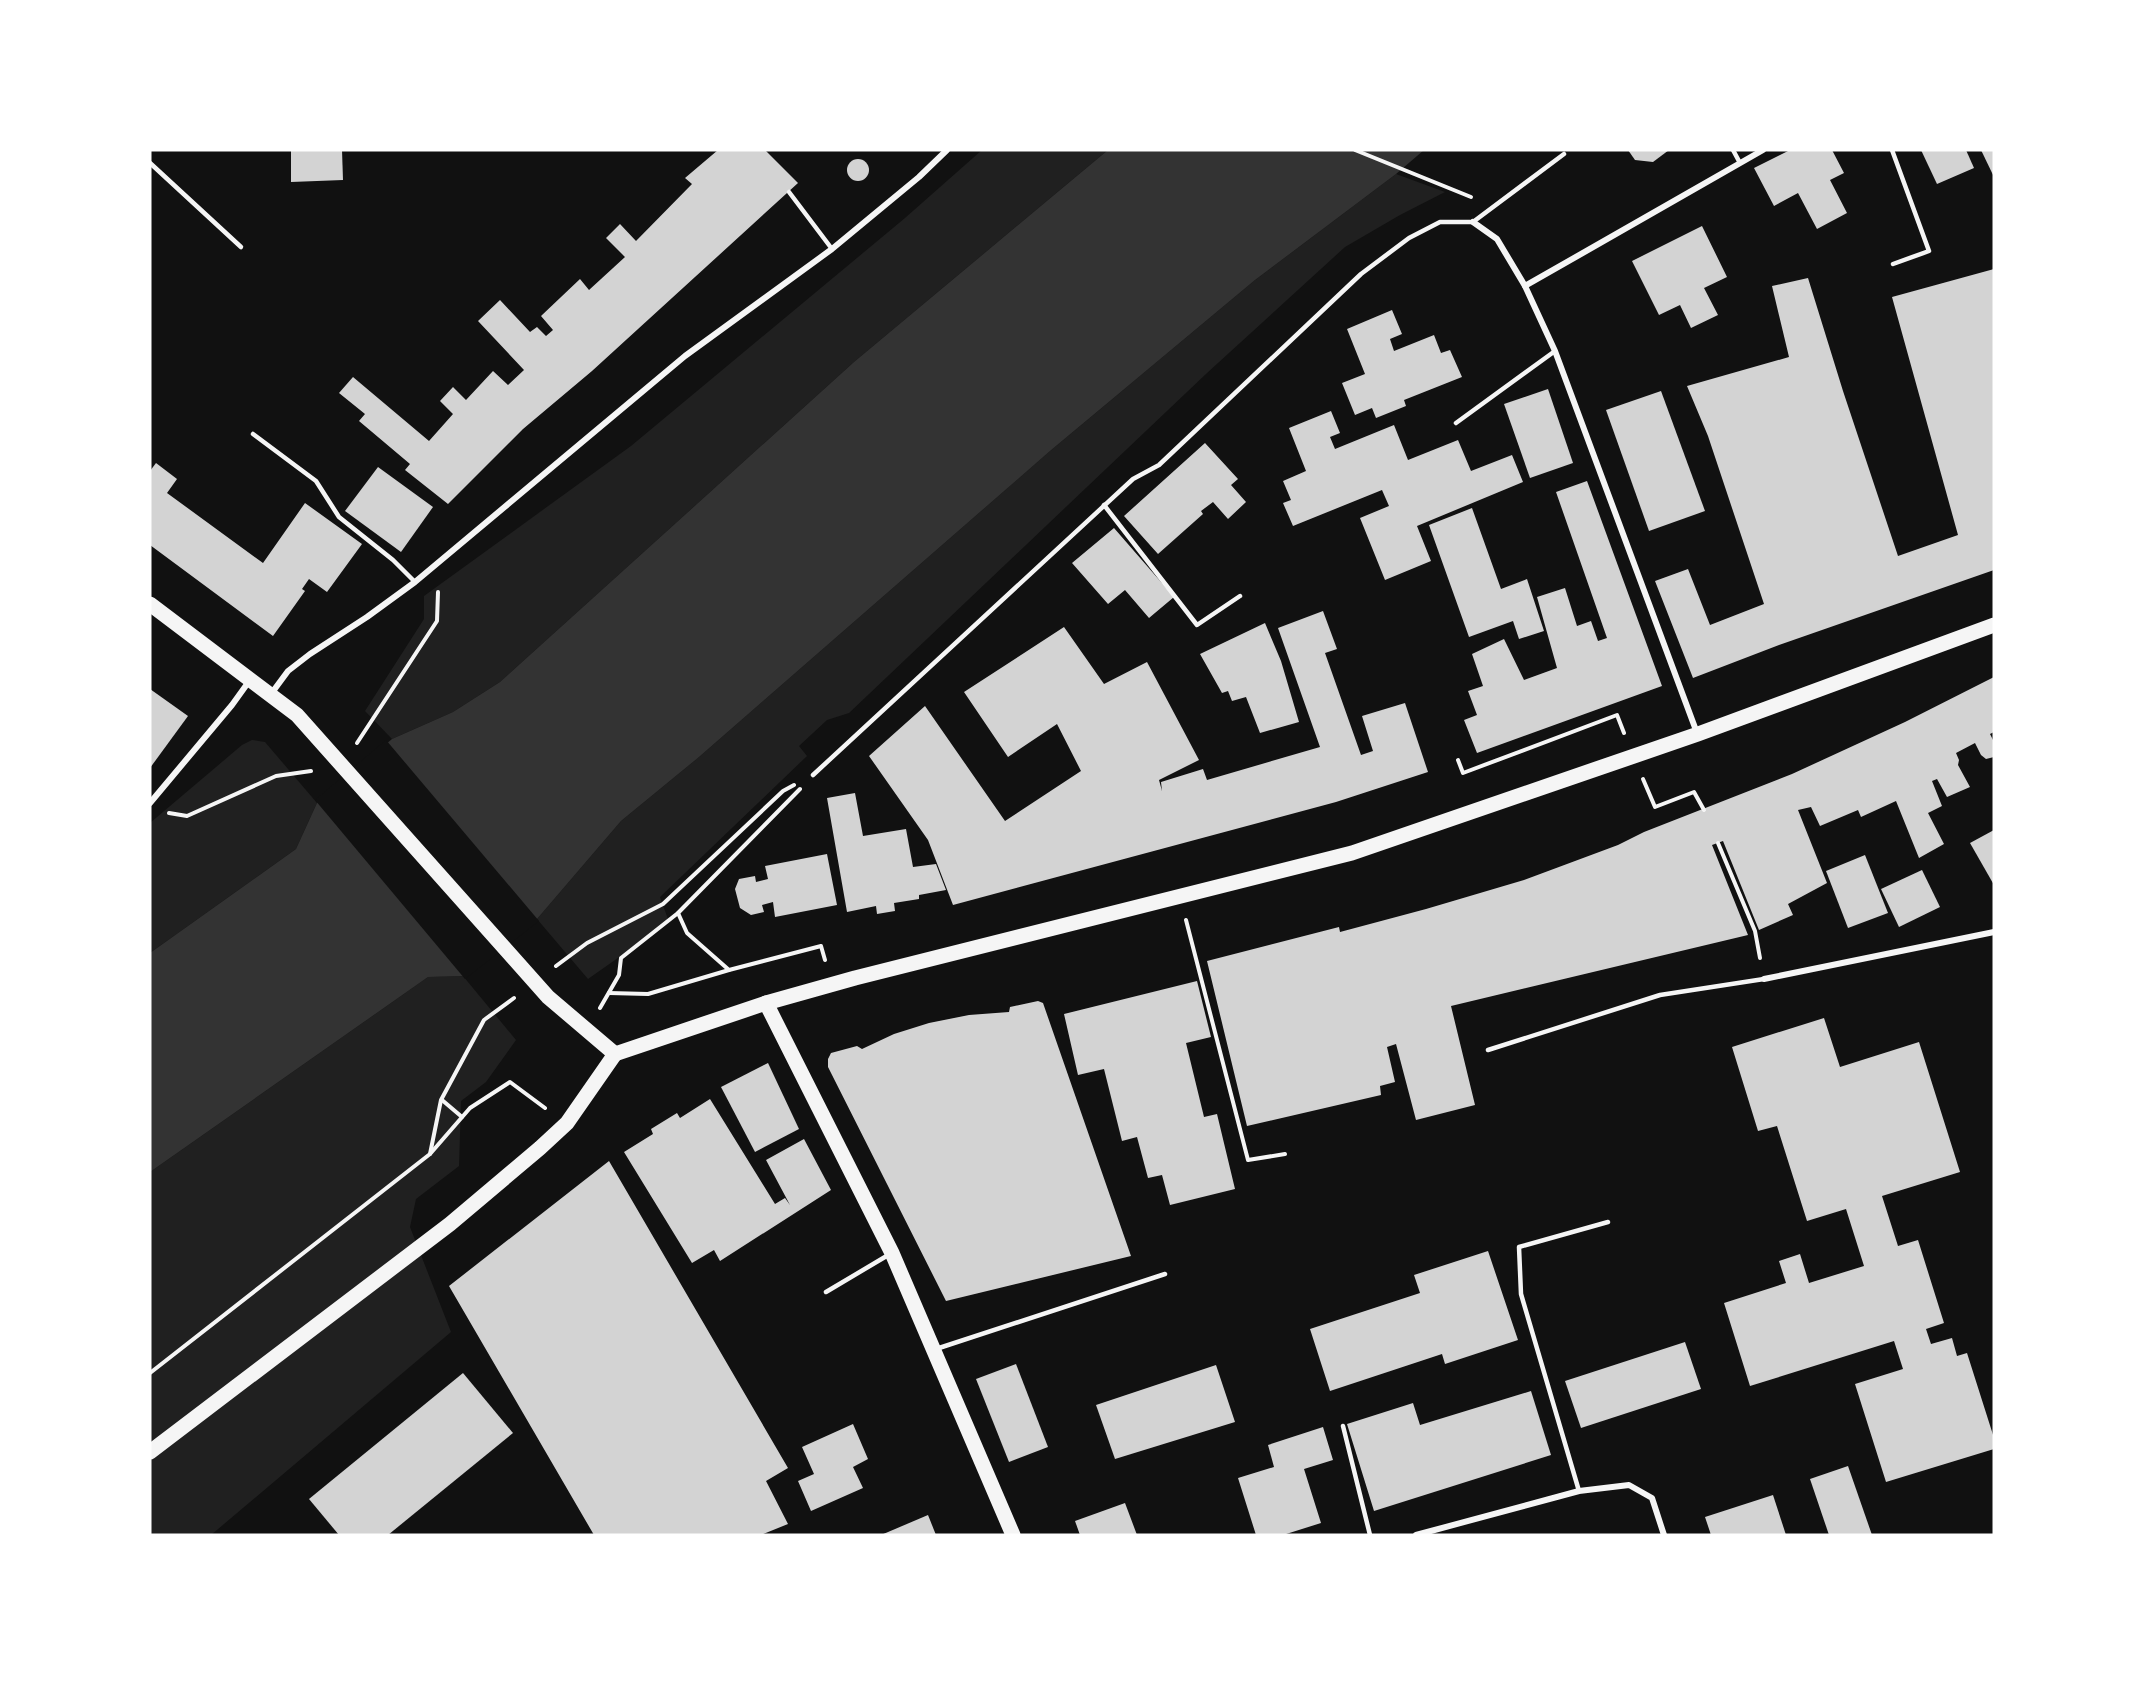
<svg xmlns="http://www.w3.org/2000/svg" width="2144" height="1685" font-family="'Alegreya Sans',sans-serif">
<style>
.green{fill:#202020}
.water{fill:#333}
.pier{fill:#111}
.building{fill:#d3d3d3}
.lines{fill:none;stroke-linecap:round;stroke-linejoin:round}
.path{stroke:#f5f5f5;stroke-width:4}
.service{stroke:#f5f5f5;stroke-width:4.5}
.minor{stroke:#f5f5f5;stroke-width:6}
.primary{stroke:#f5f5f5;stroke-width:15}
</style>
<rect width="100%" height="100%" fill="#111"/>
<g class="green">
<path d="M 982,150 L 1108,150 L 854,362 L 500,682 L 453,712 L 392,739 L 365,711 L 424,619 L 424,596 L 631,446 L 905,218 Z"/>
<path d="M 1396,174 L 1445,192 L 1400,215 L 1345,247 L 1207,373 L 849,713 L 827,720 L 799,746 L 807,756 L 660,897 L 669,922 L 588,979 L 537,919 L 621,821 L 699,757 L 1050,451 L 1255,280 Z"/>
<path d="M 252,740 L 265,742 L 317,803 L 296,849 L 150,953 L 150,823 L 242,745 Z"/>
<path d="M 463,976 L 516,1040 L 486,1082 L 461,1101 L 459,1166 L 416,1199 L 410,1227 L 451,1332 L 211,1535 L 150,1535 L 150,1172 L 428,977 Z"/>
</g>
<path class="water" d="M 1108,150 L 1424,150 L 1396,174 L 1255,280 L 1050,451 L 699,757 L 621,821 L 537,919 L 463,976 L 428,977 L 150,1172 L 150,953 L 296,849 L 317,803 L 392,739 L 453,712 L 500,682 L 854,362 Z"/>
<path class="pier" d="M 386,740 L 539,921 L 465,979 L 315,800 Z"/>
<g class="building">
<path d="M 291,150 L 342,150 L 343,180 L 291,182 Z"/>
<path d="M 718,150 L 765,150 L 798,183 L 592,371 L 523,429 L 448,504 L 405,470 L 410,464 L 359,421 L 365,414 L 339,393 L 353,377 L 429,441 L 453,414 L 440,401 L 453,387 L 466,400 L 493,371 L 508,385 L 524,370 L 478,321 L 500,300 L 530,332 L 537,327 L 546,336 L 553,330 L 541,316 L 580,279 L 589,290 L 625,257 L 606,238 L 620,224 L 636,241 L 692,184 L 685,178 Z"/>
<path d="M 1628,150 L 1669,150 L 1653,162 L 1635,160 Z"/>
<path d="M 1790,150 L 1832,150 L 1844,173 L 1830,180 L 1847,213 L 1817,229 L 1798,193 L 1774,206 L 1754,168 Z"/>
<path d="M 1921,150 L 1966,150 L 1974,168 L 1937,184 Z"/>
<path d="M 1981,150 L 1994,150 L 1994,177 Z"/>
<circle cx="858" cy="170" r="11"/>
<path d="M 1702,226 L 1727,277 L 1704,288 L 1718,315 L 1691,328 L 1680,305 L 1659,315 L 1632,261 Z"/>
<path d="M 1994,269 L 1994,570 L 1779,645 L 1693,678 L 1655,581 L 1688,569 L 1710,625 L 1764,604 L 1708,436 L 1687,386 L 1789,357 L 1772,286 L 1808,278 L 1843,391 L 1898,556 L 1958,535 L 1892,297 Z"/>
<path d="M 1392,310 L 1402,334 L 1390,339 L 1394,351 L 1434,335 L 1441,353 L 1450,350 L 1462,377 L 1404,400 L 1406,406 L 1376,418 L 1372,408 L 1355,415 L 1342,383 L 1365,374 L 1347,329 Z"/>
<path d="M 1548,389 L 1573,463 L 1530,478 L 1504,404 Z"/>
<path d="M 1661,391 L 1705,511 L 1649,531 L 1606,410 Z"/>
<path d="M 1331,411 L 1340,433 L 1330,437 L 1335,449 L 1394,425 L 1408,460 L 1458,440 L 1471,471 L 1512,455 L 1523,482 L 1417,526 L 1431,561 L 1385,580 L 1360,518 L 1389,506 L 1382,490 L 1293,526 L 1283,503 L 1291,500 L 1283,481 L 1306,471 L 1289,428 Z"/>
<path d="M 1205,443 L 1238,479 L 1231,485 L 1246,502 L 1228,519 L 1213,502 L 1201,511 L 1203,514 L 1158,554 L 1124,516 Z"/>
<path d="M 156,463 L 177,479 L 167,493 L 263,563 L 305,503 L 362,544 L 327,592 L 309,579 L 302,589 L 305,591 L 273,636 L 150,545 L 150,471 Z"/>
<path d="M 378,467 L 433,507 L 401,552 L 345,511 Z"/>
<path d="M 1587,481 L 1662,686 L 1477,753 L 1464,720 L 1477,715 L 1468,691 L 1483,686 L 1472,654 L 1504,639 L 1524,680 L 1557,668 L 1537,597 L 1565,588 L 1577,626 L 1591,621 L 1598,641 L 1607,638 L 1556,492 Z"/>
<path d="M 1472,508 L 1501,589 L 1527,579 L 1544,631 L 1519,639 L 1513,621 L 1469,637 L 1429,525 Z"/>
<path d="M 1114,528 L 1174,597 L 1149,618 L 1125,590 L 1108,604 L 1072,563 Z"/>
<path d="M 1323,611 L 1337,649 L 1325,653 L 1361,755 L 1373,751 L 1362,716 L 1405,703 L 1428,772 L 1336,802 L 953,905 L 928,840 L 869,756 L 925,706 L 1005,821 L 1081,771 L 1057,724 L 1008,757 L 964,692 L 1064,627 L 1104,684 L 1147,662 L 1199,760 L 1159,780 L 1162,791 L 1161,782 L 1203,769 L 1207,780 L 1320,747 L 1278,628 Z"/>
<path d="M 1265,623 L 1281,661 L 1299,722 L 1260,733 L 1246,697 L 1232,701 L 1228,691 L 1222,693 L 1200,654 Z"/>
<path d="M 1994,677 L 1994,732 L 1990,734 L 1994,742 L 1994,757 L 1986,759 L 1981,755 L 1975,743 L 1956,753 L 1959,760 L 1958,765 L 1970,787 L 1947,797 L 1937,779 L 1932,781 L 1942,806 L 1928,813 L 1944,844 L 1919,858 L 1896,801 L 1861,817 L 1858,810 L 1820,826 L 1811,807 L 1798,810 L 1827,883 L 1788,904 L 1793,915 L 1759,930 L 1723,841 L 1712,845 L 1748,935 L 1451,1006 L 1475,1105 L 1416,1120 L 1396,1044 L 1387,1047 L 1395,1082 L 1380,1086 L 1381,1095 L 1247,1126 L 1207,961 L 1339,927 L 1340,932 L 1426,909 L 1524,880 L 1618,845 L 1644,832 L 1792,774 L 1905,722 Z"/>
<path d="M 150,689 L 188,716 L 150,768 Z"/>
<path d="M 855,793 L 863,836 L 906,829 L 913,867 L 936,864 L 946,890 L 919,895 L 919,899 L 894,903 L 895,911 L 877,914 L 876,906 L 847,912 L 827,798 Z"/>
<path d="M 1994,830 L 1994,885 L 1970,843 Z"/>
<path d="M 827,854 L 837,905 L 775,917 L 773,902 L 762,905 L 764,912 L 751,915 L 740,908 L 735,889 L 739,879 L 755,876 L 756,882 L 768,879 L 765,866 Z"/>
<path d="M 1865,855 L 1888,913 L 1848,928 L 1826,871 Z"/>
<path d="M 1922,870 L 1940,907 L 1899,927 L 1881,889 Z"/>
<path d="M 1197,981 L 1211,1037 L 1186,1043 L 1204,1117 L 1217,1114 L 1235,1189 L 1170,1205 L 1162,1175 L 1148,1178 L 1137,1137 L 1122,1141 L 1104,1069 L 1078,1075 L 1064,1014 Z"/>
<path d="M 1038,1001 L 1043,1003 L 1131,1256 L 946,1301 L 828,1067 L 828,1059 L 831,1053 L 857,1046 L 862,1049 L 894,1034 L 929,1023 L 969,1015 L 1009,1012 L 1010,1007 Z"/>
<path d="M 1824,1018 L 1840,1067 L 1919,1042 L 1960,1172 L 1882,1196 L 1898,1246 L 1918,1240 L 1944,1323 L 1926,1329 L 1931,1344 L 1952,1338 L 1957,1356 L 1967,1353 L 1994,1438 L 1994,1449 L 1886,1482 L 1855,1384 L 1903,1369 L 1894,1341 L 1750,1386 L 1724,1303 L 1786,1283 L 1779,1261 L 1800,1254 L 1809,1283 L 1864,1266 L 1846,1209 L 1807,1221 L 1777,1126 L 1758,1131 L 1732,1047 Z"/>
<path d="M 768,1063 L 799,1129 L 755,1152 L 721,1087 Z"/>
<path d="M 710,1099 L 775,1204 L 785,1198 L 790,1205 L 766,1160 L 804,1139 L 831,1190 L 720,1261 L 714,1250 L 692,1263 L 624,1152 L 653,1134 L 651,1129 L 677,1113 L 680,1118 Z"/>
<path d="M 609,1161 L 788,1468 L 766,1481 L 788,1524 L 761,1535 L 594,1535 L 449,1286 Z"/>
<path d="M 1488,1251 L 1518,1340 L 1445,1364 L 1442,1354 L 1330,1391 L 1310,1329 L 1420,1293 L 1414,1275 Z"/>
<path d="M 1685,1342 L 1701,1389 L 1581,1428 L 1565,1381 Z"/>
<path d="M 1016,1364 L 1048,1447 L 1009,1462 L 976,1379 Z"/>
<path d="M 1216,1365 L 1235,1422 L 1115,1459 L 1096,1405 Z"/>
<path d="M 463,1373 L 513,1433 L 388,1535 L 339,1535 L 309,1499 Z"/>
<path d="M 1531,1391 L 1551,1455 L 1374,1511 L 1347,1424 L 1413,1403 L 1420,1425 Z"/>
<path d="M 853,1424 L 868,1459 L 853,1467 L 863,1488 L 811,1511 L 798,1481 L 814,1474 L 802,1447 Z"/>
<path d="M 1323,1427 L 1333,1460 L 1304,1469 L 1321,1523 L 1283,1535 L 1256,1535 L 1238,1478 L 1274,1467 L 1268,1445 Z"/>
<path d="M 1848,1466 L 1872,1535 L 1829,1535 L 1810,1479 Z"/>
<path d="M 1773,1495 L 1786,1535 L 1711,1535 L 1705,1517 Z"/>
<path d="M 1125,1503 L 1137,1535 L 1080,1535 L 1075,1521 Z"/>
<path d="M 928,1515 L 936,1535 L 881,1535 Z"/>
</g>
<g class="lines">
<g class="path">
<path d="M 1355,150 L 1471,197"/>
<path d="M 357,743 L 437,621 L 438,592"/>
<path d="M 1458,760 L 1463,773 L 1617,715 L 1624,733"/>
<path d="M 1643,779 L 1655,807 L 1694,792 L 1704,810"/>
<path d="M 169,813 L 187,816 L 276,776 L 311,771"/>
<path d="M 1718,843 L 1755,931 L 1760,958"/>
<path d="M 678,913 L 687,933 L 729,970 L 821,946 L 825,960"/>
<path d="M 1186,920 L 1248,1160 L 1285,1154"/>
<path d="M 556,966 L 587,943 L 663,904 L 783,791 L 794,785"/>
<path d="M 609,993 L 648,994 L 729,970"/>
<path d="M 600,1008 L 619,975 L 621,958 L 678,913 L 800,789"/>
<path d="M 442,1100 L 462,1117"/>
<path d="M 430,1154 L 470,1108 L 510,1082 L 545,1108"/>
<path d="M 150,1373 L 430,1154 L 441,1100 L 484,1020 L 514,998"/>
</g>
<g class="service">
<path d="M 1733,150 L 1740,163"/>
<path d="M 1892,150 L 1929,251 L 1893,264"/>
<path d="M 150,163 L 241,247"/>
<path d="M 789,192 L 832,249"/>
<path d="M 1456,423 L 1555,351"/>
<path d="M 253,434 L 316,481 L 339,517 L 393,560 L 415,582"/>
<path d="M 1104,505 L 1197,625 L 1240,596"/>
<path d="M 813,775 L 1133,479 L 1159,465 L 1361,274 L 1409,238 L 1440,222 L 1473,222 L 1564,154"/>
<path d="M 1488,1050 L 1660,995 L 1764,979"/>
<path d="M 826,1292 L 890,1254"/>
<path d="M 936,1349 L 1165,1274"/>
<path d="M 1343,1426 L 1370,1535"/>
<path d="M 1579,1491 L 1521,1294 L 1519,1247 L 1608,1222"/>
</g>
<g class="minor">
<path d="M 1473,222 L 1497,239 L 1525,286 L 1555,351 L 1697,733"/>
<path d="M 1525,286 L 1763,150"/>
<path d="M 271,694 L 288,671 L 310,654 L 367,617 L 415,582 L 685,356 L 832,249 L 919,177 L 947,150"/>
<path d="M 150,803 L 232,705 L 250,680"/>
<path d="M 1764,979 L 1994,932"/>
<path d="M 1416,1535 L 1579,1491 L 1629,1485 L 1652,1498 L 1664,1535"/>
</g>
<g class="primary">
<path d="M 150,604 L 297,715 L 548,997 L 615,1054"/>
<path d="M 766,1003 L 892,1253 L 1013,1535"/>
<path d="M 615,1054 L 766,1003 L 855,978 L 1352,853 L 1698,734 L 1994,625"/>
<path d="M 150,1452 L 450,1224 L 540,1148 L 567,1123 L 615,1054"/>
</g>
</g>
<rect width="2144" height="1685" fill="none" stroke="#ffffff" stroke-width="303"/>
</svg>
